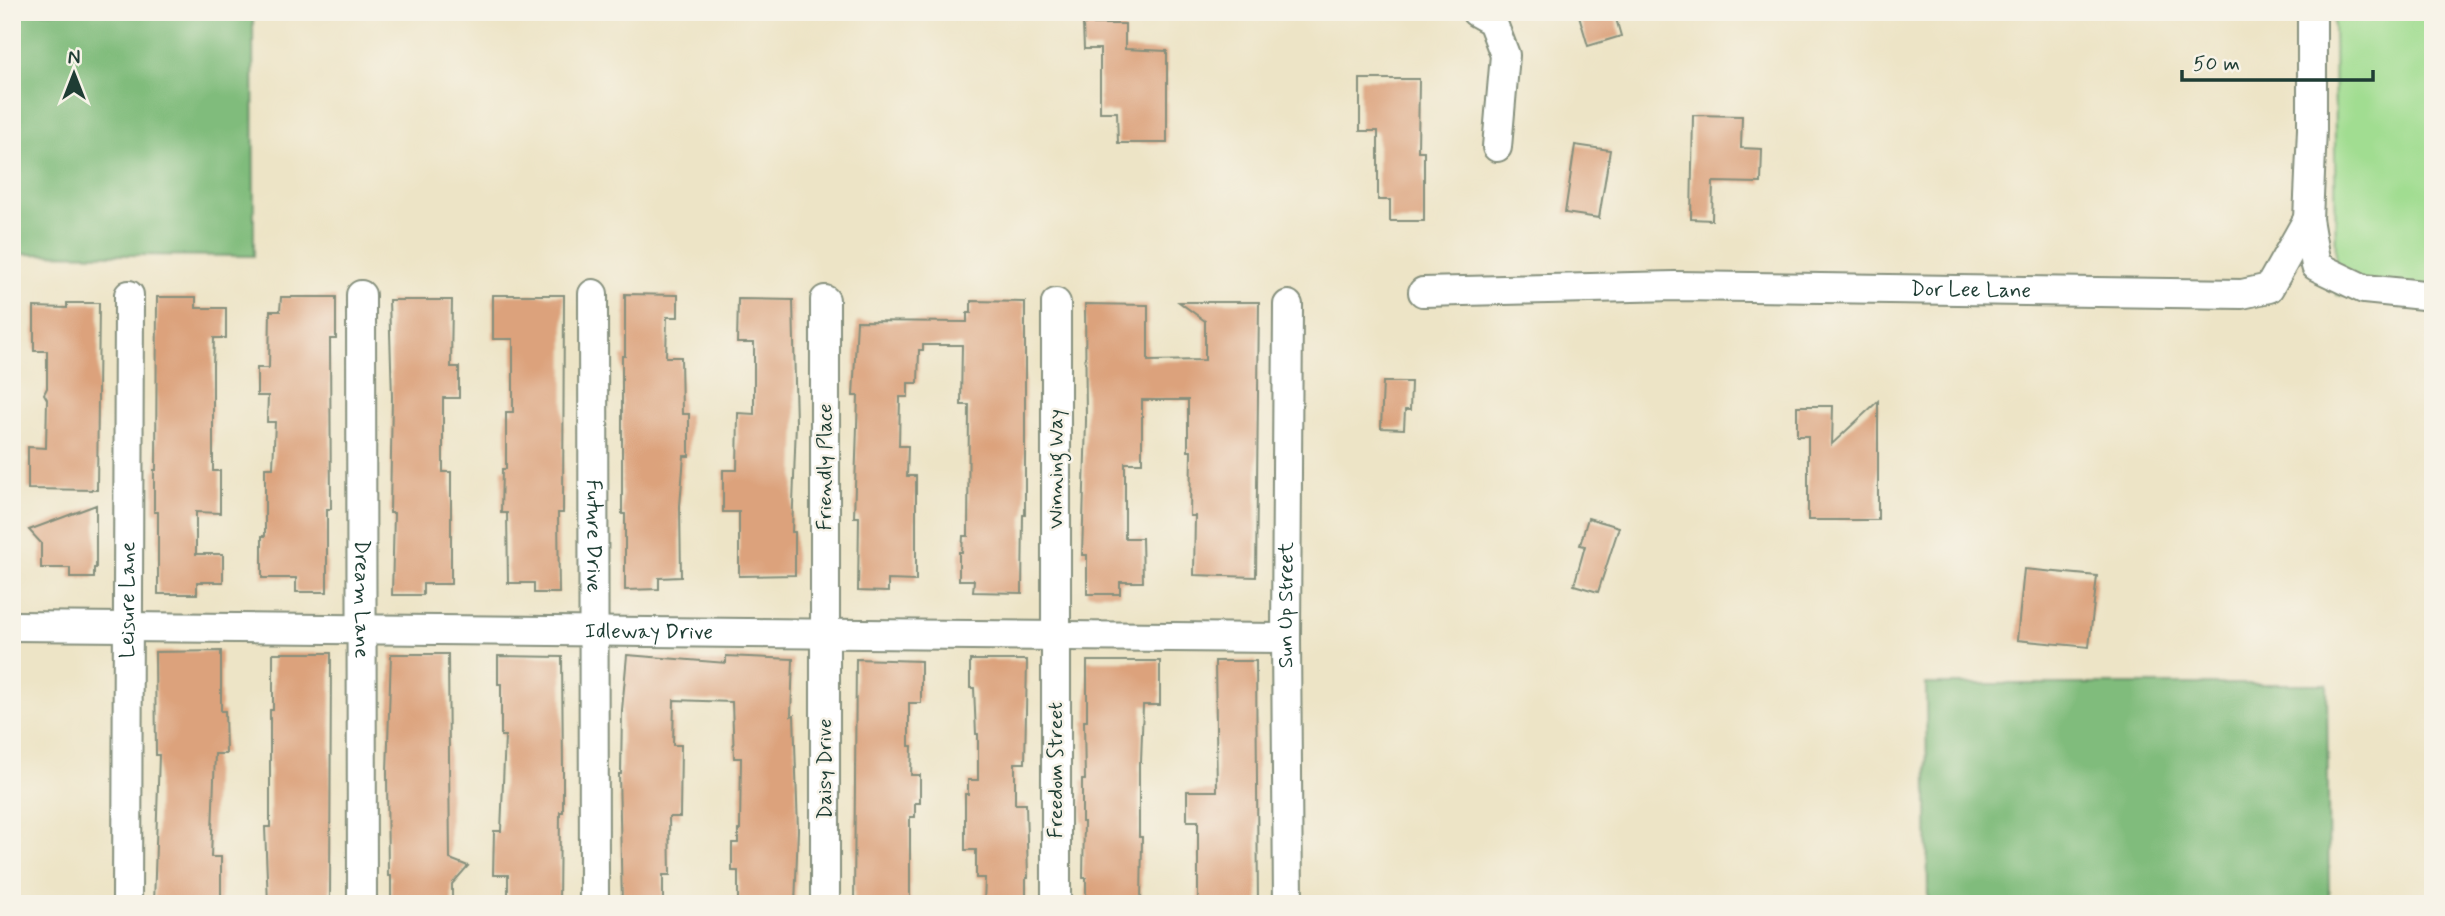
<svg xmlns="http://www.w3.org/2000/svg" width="2445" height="916" font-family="Mynerve,sans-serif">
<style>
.green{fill:#a1dd91;stroke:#608d62;stroke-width:2}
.forest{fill:#80bc7b;stroke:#507c58;stroke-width:2}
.building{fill:#dca27c}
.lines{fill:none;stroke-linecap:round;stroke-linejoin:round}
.street-casing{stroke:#86907d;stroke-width:32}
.street{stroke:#fff;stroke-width:28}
.labels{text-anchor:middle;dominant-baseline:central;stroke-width:5;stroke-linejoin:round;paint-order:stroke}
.street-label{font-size:21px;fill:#1f3d34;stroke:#f7f3e8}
</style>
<rect width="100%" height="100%" fill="#f7f3e8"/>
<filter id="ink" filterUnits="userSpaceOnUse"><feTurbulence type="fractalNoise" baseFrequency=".0143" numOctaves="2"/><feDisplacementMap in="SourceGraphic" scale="14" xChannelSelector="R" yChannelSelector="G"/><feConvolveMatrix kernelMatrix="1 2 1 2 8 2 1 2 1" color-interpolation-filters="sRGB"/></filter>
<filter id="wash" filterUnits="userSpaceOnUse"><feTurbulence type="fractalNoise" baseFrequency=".00686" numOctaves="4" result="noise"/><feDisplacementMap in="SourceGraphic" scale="28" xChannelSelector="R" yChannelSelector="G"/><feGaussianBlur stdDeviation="1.57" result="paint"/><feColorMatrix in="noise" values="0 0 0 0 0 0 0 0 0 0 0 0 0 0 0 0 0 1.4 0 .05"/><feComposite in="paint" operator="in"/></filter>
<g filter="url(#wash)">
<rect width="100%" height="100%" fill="#ede4c6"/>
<path class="green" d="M 2334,12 L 2433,12 L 2433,299 L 2336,295 Z"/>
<g class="forest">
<path d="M 12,12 L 253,12 L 254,256 L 12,254 Z"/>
<path d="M 1926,684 L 2327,684 L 2329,904 L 1928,904 Z"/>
</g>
<g id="blocks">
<g class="building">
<path d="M 1578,12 L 1614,12 L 1621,36 L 1588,46 Z"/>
<path d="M 1083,24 L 1125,24 L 1125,49 L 1167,51 L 1167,143 L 1118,143 L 1117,112 L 1100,112 L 1100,49 L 1084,49 Z"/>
<path d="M 1360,79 L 1419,79 L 1418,151 L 1424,151 L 1424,221 L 1390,221 L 1390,200 L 1378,200 L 1378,131 L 1360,131 Z"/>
<path d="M 1693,115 L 1742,116 L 1741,148 L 1762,149 L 1761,183 L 1713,182 L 1712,220 L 1691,219 Z"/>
<path d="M 1575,145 L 1610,150 L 1599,218 L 1565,213 Z"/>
<path d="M 625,294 L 678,295 L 678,317 L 667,317 L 666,357 L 681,357 L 682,414 L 689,414 L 689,456 L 684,456 L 680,506 L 681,577 L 659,578 L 659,589 L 625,590 L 625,514 L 622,514 L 622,356 L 625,356 Z"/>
<path d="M 493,295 L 564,295 L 563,513 L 558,513 L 559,593 L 534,593 L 534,583 L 508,583 L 507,513 L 501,513 L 502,469 L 506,469 L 506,412 L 513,412 L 513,339 L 493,339 Z"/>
<path d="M 157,297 L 196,297 L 196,308 L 226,308 L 226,338 L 214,338 L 213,365 L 213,471 L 220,471 L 220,513 L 196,512 L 196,554 L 223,554 L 223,582 L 197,582 L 197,594 L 158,594 L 158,512 L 154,512 L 154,470 L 156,470 Z"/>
<path d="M 281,297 L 336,297 L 336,339 L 330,339 L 331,509 L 327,509 L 327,592 L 296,592 L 296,578 L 262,578 L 262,536 L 265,536 L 265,468 L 273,468 L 275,422 L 267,422 L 268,396 L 257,396 L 257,368 L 269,368 L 270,311 L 280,311 Z"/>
<path d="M 738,299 L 793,300 L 796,423 L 792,532 L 795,532 L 795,575 L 739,576 L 739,512 L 723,512 L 723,470 L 737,470 L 738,413 L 754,414 L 754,343 L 737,343 Z"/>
<path d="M 389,300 L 452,300 L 451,367 L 459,367 L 459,398 L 443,398 L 443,472 L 451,472 L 451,584 L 423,584 L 423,595 L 392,595 L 394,513 L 390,513 L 392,397 Z"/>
<path d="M 971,301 L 1025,302 L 1025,515 L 1023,515 L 1022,593 L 973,592 L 974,580 L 959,580 L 959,552 L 962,552 L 963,536 L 968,536 L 969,405 L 961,405 L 962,345 L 923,345 L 923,350 L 919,350 L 918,383 L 908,383 L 908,397 L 900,397 L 899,446 L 908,446 L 907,476 L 916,476 L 916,581 L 888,580 L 888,592 L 858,591 L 859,517 L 854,517 L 858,396 L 853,396 L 857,321 L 967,322 L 967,313 L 971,313 Z"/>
<path d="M 1179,302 L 1259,302 L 1256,577 L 1194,575 L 1195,516 L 1190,516 L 1191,451 L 1188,451 L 1188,400 L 1142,400 L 1142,463 L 1125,463 L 1125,538 L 1142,538 L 1143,582 L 1120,582 L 1120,594 L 1087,594 L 1087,555 L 1082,555 L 1086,421 L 1085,304 L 1148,305 L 1148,361 L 1205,360 L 1205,321 Z"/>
<path d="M 67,303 L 99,303 L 97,490 L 28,489 L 28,447 L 46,448 L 47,399 L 44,394 L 47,388 L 47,351 L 34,351 L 34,307 L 67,308 Z"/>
<path d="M 1383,382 L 1411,382 L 1410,410 L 1405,410 L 1404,429 L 1381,428 Z"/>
<path d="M 1878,401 L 1878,520 L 1808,520 L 1808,436 L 1797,436 L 1797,406 L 1833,406 L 1832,444 Z"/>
<path d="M 96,505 L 96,568 L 94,568 L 94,578 L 70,578 L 70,568 L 41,568 L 41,543 L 29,530 Z"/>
<path d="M 1588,518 L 1619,527 L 1598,592 L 1574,585 L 1585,546 L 1580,545 Z"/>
<path d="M 2024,569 L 2097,576 L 2089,647 L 2017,640 Z"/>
<path d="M 221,651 L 221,711 L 225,711 L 226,754 L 215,754 L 211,857 L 221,857 L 221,904 L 154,904 L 159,755 L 156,755 L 155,652 Z"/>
<path d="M 273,653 L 331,653 L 330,904 L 268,904 L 265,827 L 270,827 L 270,710 L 273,710 Z"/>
<path d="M 391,654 L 448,654 L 450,859 L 468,866 L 452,884 L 452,904 L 391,904 L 391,876 L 388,876 L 387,772 Z"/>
<path d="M 627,655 L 726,663 L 726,656 L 793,659 L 791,716 L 794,715 L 798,830 L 795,904 L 738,904 L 738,871 L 732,871 L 732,843 L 738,843 L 738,830 L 740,830 L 741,758 L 734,758 L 732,702 L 674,700 L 673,745 L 681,745 L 680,817 L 669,817 L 670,875 L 663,875 L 663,904 L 622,904 L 619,774 L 621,774 L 622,710 Z"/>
<path d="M 498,656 L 562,657 L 563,770 L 563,812 L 560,812 L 559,904 L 508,904 L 508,875 L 493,875 L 494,831 L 501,831 L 505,736 L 501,736 L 501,684 L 498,684 Z"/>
<path d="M 856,659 L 921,661 L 921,703 L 909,703 L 909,746 L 912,746 L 911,775 L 920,775 L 920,803 L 915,803 L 915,817 L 910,817 L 910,904 L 854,904 Z"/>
<path d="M 970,660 L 1027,660 L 1025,763 L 1015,763 L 1015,804 L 1026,804 L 1028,878 L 1026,878 L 1026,904 L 984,904 L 985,878 L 976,878 L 976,850 L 965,850 L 965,794 L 968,794 L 968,780 L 978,780 L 978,734 L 976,734 L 974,688 L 970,688 Z"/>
<path d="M 1087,661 L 1160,661 L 1160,705 L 1143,705 L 1141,762 L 1139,762 L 1139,837 L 1142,837 L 1141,904 L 1086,904 L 1086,878 L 1083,878 L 1084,822 L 1082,822 L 1082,780 L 1085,780 L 1084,721 L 1087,721 Z"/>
<path d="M 1215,661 L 1256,661 L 1258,904 L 1198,904 L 1198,821 L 1187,821 L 1187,791 L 1217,791 Z"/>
</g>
</g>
</g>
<g filter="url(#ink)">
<use href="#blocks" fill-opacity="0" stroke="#86907d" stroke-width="2"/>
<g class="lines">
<g class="street-casing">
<g id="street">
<path d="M 1476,12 L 1492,21 L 1505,55 L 1497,147"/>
<path d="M 2312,12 L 2312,129 L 2308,219 L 2316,266 L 2364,289 L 2433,296"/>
<path id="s1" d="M 1423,292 L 1675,286 L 2242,294 L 2269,288 L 2308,219"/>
<path id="s2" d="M 593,294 L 594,904"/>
<path id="s3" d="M 361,295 L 362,904"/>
<path d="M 825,300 L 825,904"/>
<path d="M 1056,303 L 1056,904"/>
<path id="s4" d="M 12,626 L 1286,638"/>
<path id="s5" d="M 127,904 L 129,295"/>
<path id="s6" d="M 1288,904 L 1286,638 L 1288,305"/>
</g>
</g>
<use href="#street" class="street"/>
</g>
</g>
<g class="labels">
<g class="street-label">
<text stroke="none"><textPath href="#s1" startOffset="548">Dor Lee Lane</textPath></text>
<text transform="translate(825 467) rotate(-90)">Friendly Place</text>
<text transform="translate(1056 469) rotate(-90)">Winning Way</text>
<text stroke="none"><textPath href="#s2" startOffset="242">Future Drive</textPath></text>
<text stroke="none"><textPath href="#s3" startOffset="304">Dream Lane</textPath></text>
<text stroke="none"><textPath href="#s5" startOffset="304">Leisure Lane</textPath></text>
<text stroke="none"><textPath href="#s6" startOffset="299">Sun Up Street</textPath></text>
<text stroke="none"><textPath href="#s4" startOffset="637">Idleway Drive</textPath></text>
<text transform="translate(825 769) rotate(-90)">Daisy Drive</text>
<text transform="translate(1056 770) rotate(-90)">Freedom Street</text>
</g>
</g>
<rect width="2445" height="916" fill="none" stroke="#f7f3e8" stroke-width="42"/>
<g transform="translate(74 74)" stroke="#f7f3e8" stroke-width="5" paint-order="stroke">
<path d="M0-5L12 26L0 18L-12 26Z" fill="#1f3d34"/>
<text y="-10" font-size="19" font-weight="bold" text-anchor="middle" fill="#1f3d34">N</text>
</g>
<path d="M2182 70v10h191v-10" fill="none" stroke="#1f3d34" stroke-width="3.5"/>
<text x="2193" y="70" font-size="21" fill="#1f3d34" stroke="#f7f3e8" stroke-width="5" paint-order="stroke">50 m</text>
</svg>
